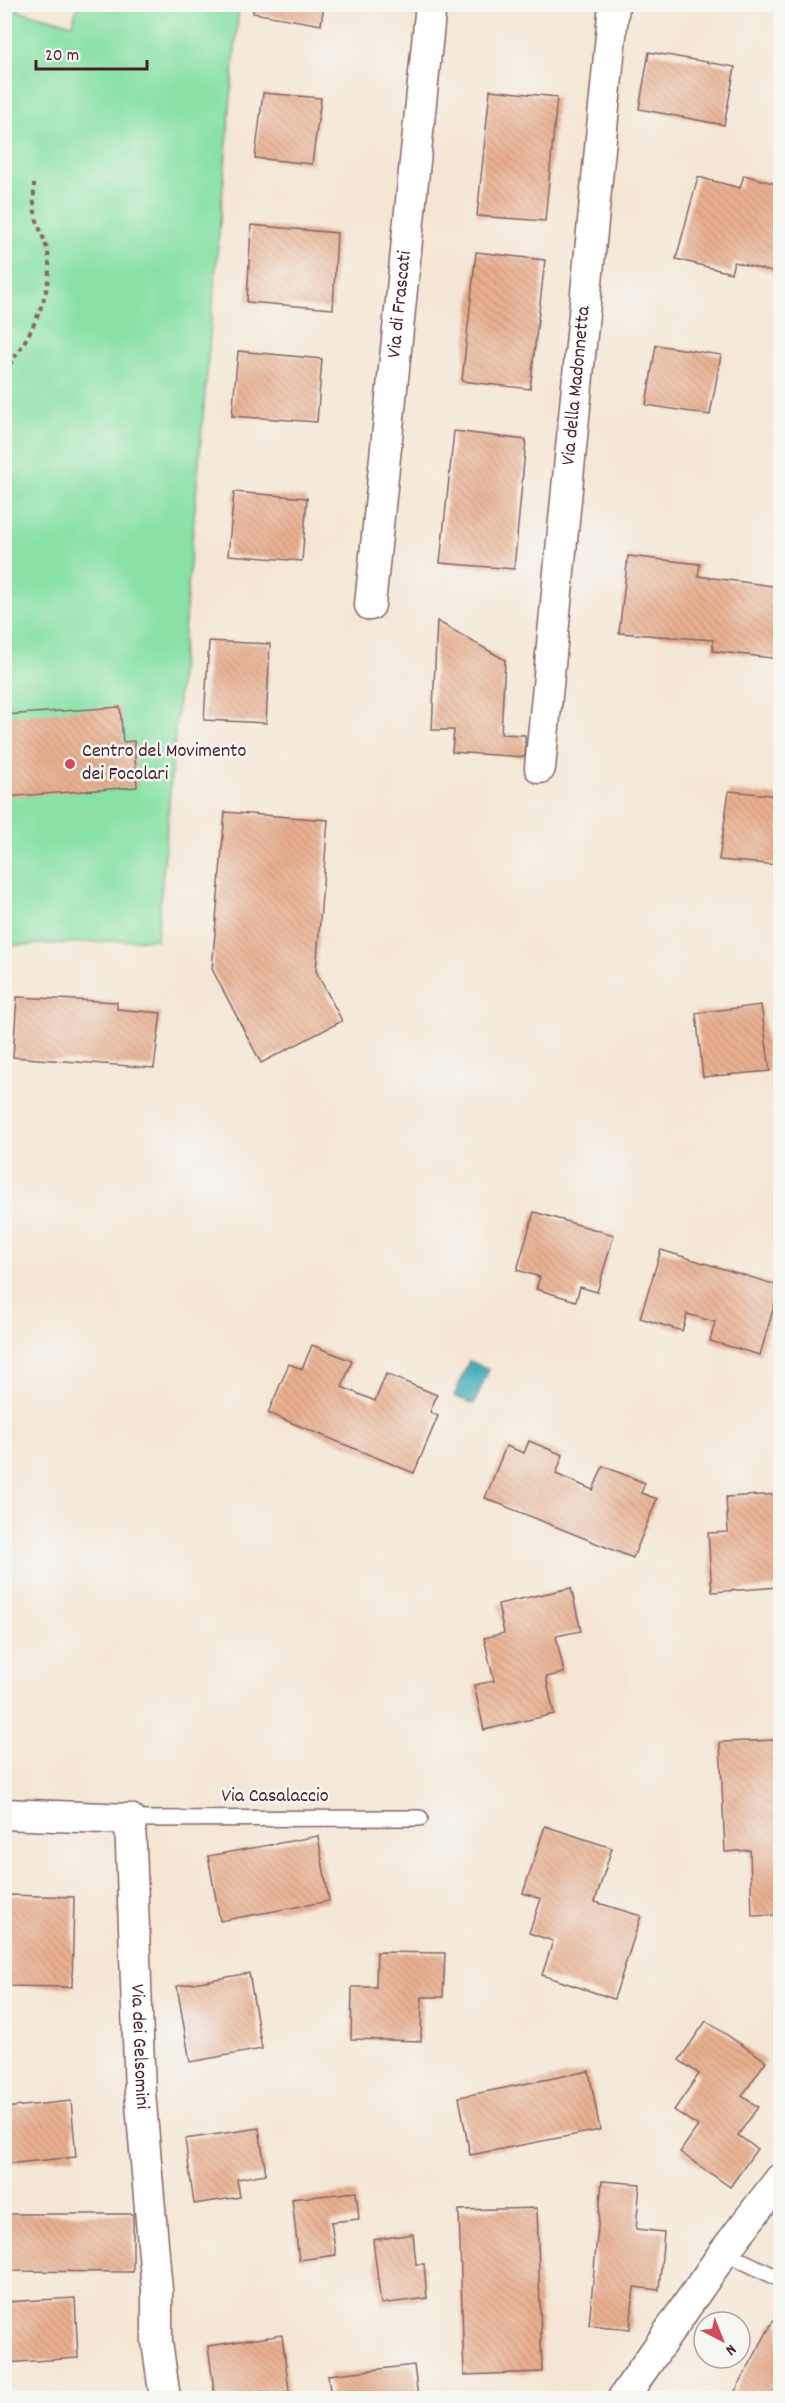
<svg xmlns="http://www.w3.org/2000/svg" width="785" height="2403" font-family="Dekko,sans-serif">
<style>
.green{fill:#89e1a6;stroke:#6a8068;stroke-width:1.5}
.water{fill:url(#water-ripples);stroke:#436672;stroke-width:1.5}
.building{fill:url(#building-back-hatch)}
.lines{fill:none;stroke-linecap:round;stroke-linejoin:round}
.service-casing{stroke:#866566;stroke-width:18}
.minor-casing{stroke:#866566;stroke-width:33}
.path{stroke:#866566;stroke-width:4;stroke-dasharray:4.5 4.5;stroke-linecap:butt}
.service{stroke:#fff;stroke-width:15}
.minor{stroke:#fff;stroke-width:30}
.poi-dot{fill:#d1495b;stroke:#f6f6f2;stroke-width:2}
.labels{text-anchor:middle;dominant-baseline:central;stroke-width:5;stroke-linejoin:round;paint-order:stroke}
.street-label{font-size:20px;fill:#4a1f2b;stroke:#f6f6f2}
.poi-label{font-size:20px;fill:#4a1f2b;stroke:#f6f6f2;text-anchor:start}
</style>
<defs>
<pattern id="water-ripples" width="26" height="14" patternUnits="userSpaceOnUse" patternTransform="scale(1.5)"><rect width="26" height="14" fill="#3cacb8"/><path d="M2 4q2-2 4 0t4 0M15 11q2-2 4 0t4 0" fill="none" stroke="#348b96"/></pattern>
<pattern id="building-back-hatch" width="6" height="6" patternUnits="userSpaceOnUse" patternTransform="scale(1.5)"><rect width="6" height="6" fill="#e8af8f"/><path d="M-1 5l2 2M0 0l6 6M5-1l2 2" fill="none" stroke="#c8967c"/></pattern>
</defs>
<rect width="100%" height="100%" fill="#f6f6f2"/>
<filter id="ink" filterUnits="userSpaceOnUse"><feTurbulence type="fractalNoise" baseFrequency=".0167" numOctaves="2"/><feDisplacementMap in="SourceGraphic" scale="12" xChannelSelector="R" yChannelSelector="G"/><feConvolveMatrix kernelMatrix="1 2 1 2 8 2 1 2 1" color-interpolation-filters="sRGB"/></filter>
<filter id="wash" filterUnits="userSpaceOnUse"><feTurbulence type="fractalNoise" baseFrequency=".008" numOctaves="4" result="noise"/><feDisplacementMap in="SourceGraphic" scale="24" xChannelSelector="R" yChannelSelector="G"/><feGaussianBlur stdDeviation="1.35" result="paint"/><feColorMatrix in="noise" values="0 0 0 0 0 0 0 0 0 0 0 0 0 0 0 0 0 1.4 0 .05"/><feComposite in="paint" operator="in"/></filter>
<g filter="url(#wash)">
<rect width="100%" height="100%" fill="#f4e6d4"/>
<path class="green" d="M 4,5 L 18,5 L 18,11 L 73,24 L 77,5 L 239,5 L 157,939 L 5,946 Z"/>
<path class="water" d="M 469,1361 L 489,1369 L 474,1404 L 454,1396 Z"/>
<g id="blocks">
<g class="building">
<path d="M 254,4 L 324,4 L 321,25 L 253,13 Z"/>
<path d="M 649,52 L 735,67 L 724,125 L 639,109 Z"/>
<path d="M 490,90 L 557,97 L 545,221 L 477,216 Z"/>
<path d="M 263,93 L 321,98 L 312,164 L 255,158 Z"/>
<path d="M 744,175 L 780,185 L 780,274 L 734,262 L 731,273 L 676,259 L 698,177 L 740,188 Z"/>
<path d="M 251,225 L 337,233 L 333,309 L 247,302 Z"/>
<path d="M 476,252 L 545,260 L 530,389 L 462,381 Z"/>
<path d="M 656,345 L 721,355 L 710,415 L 646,405 Z"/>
<path d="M 238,351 L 322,359 L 317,422 L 232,416 Z"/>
<path d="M 454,431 L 526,440 L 514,569 L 440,563 Z"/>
<path d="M 234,492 L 307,498 L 302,561 L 228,555 Z"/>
<path d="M 628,556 L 700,564 L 698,576 L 780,587 L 780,659 L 713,651 L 713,640 L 619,633 Z"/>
<path d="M 437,621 L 505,660 L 501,734 L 525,735 L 525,757 L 452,752 L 454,730 L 432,730 Z"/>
<path d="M 209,641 L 270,644 L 266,723 L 204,720 Z"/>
<path d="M 120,707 L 123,742 L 134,741 L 137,787 L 4,797 L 4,715 Z"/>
<path d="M 729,791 L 780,796 L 780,865 L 719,860 Z"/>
<path d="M 225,812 L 328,820 L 316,971 L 342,1021 L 261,1063 L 212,969 Z"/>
<path d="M 17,997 L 117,1002 L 117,1009 L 161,1013 L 154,1068 L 13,1057 Z"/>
<path d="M 761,1005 L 770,1071 L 703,1077 L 696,1013 Z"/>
<path d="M 534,1212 L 614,1235 L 597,1292 L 580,1287 L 576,1301 L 536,1289 L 540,1277 L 517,1270 Z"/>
<path d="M 661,1250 L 780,1286 L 760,1355 L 710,1341 L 715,1322 L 687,1314 L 682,1331 L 640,1318 Z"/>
<path d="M 312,1345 L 352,1361 L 342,1387 L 375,1401 L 386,1374 L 437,1395 L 430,1412 L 438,1416 L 414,1473 L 268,1413 L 289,1364 L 302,1369 Z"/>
<path d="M 529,1441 L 563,1455 L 556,1474 L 593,1490 L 603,1466 L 645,1483 L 641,1493 L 657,1499 L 633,1558 L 485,1498 L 506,1446 L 524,1453 Z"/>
<path d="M 780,1494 L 780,1587 L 712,1592 L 708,1533 L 728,1532 L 726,1497 Z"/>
<path d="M 571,1588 L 581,1631 L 556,1636 L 564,1673 L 546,1677 L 554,1714 L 484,1730 L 474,1685 L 494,1681 L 484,1638 L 504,1633 L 498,1604 Z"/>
<path d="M 778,1740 L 780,1794 L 780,1960 L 779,1960 L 777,1915 L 752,1916 L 750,1850 L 725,1852 L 720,1742 Z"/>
<path d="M 545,1826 L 612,1848 L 595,1902 L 641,1916 L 614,1999 L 542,1975 L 553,1941 L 529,1933 L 541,1899 L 523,1893 Z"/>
<path d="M 318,1836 L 329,1901 L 220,1921 L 208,1856 Z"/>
<path d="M 8,1895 L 74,1897 L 72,1987 L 7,1986 Z"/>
<path d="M 377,1952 L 445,1953 L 443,1997 L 422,1997 L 421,2041 L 351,2039 L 352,1987 L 376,1987 Z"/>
<path d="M 249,1973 L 262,2049 L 190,2062 L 177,1986 Z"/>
<path d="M 706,2021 L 766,2061 L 742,2096 L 758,2107 L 738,2135 L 757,2149 L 730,2187 L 680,2152 L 698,2126 L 674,2110 L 699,2074 L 679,2060 Z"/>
<path d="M 589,2071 L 600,2130 L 470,2155 L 459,2097 Z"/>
<path d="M 71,2101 L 76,2157 L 4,2164 L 4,2108 Z"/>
<path d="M 259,2128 L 266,2174 L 237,2179 L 240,2197 L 194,2204 L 185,2139 Z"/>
<path d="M 602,2181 L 640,2184 L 636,2229 L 664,2232 L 659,2290 L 634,2287 L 630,2329 L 589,2325 Z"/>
<path d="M 356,2192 L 359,2219 L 331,2222 L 336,2255 L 299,2260 L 292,2199 Z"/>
<path d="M 537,2208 L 542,2372 L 464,2375 L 459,2210 Z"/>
<path d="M 4,2214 L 133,2214 L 133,2272 L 4,2271 Z"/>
<path d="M 413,2234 L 416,2264 L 424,2264 L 427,2298 L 381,2304 L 373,2240 Z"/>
<path d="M 75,2298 L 78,2358 L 4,2363 L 4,2302 Z"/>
<path d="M 773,2321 L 780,2325 L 780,2398 L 735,2398 L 732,2397 Z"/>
<path d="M 282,2335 L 290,2398 L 215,2398 L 208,2346 Z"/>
<path d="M 414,2365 L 418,2398 L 331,2398 L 328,2375 Z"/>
</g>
</g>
</g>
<g filter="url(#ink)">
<use href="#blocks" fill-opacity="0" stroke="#866566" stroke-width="1.5"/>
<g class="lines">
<g class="service-casing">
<g id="service">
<path d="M 130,1819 L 420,1818"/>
<path d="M 724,2252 L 780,2279"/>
</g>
</g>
<g class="minor-casing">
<g id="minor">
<path id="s1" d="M 370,605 L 431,4"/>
<path id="s2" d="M 540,768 L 614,4"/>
<path id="s3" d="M 4,1814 L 130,1819 L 140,2092 L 157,2290 L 157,2342 L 165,2398"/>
<path d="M 623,2398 L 724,2252 L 780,2179"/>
</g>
</g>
<path class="path" d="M 4,372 C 27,342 51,300 49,261 C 48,244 38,229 35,212 C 33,203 34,193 34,184"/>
<use href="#service" class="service"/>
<use href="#minor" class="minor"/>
</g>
</g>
<circle class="poi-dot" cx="70" cy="764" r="6"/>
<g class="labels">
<g class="street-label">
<text stroke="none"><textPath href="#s1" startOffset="302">Via di Frascati</textPath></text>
<text stroke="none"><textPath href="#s2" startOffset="384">Via della Madonnetta</textPath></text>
<text x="275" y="1797">Via Casalaccio</text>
<text stroke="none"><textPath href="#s3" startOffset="354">Via dei Gelsomini</textPath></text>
</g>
<g class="poi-label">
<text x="82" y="752">Centro del Movimento<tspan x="82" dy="23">dei Focolari</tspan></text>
</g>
</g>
<rect width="785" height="2403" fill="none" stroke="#f6f6f2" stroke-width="24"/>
<g transform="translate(722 2340) rotate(138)"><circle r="28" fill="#f6f6f2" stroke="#b1a0a2" stroke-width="1.5"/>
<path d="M0-4.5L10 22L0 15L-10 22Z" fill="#d1495b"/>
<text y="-9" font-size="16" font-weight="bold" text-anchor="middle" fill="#4a1f2b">N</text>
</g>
<path d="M36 60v9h111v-9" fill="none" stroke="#4a1f2b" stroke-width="3"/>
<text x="45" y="60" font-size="18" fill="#4a1f2b" stroke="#f6f6f2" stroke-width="4.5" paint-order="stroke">20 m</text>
</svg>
